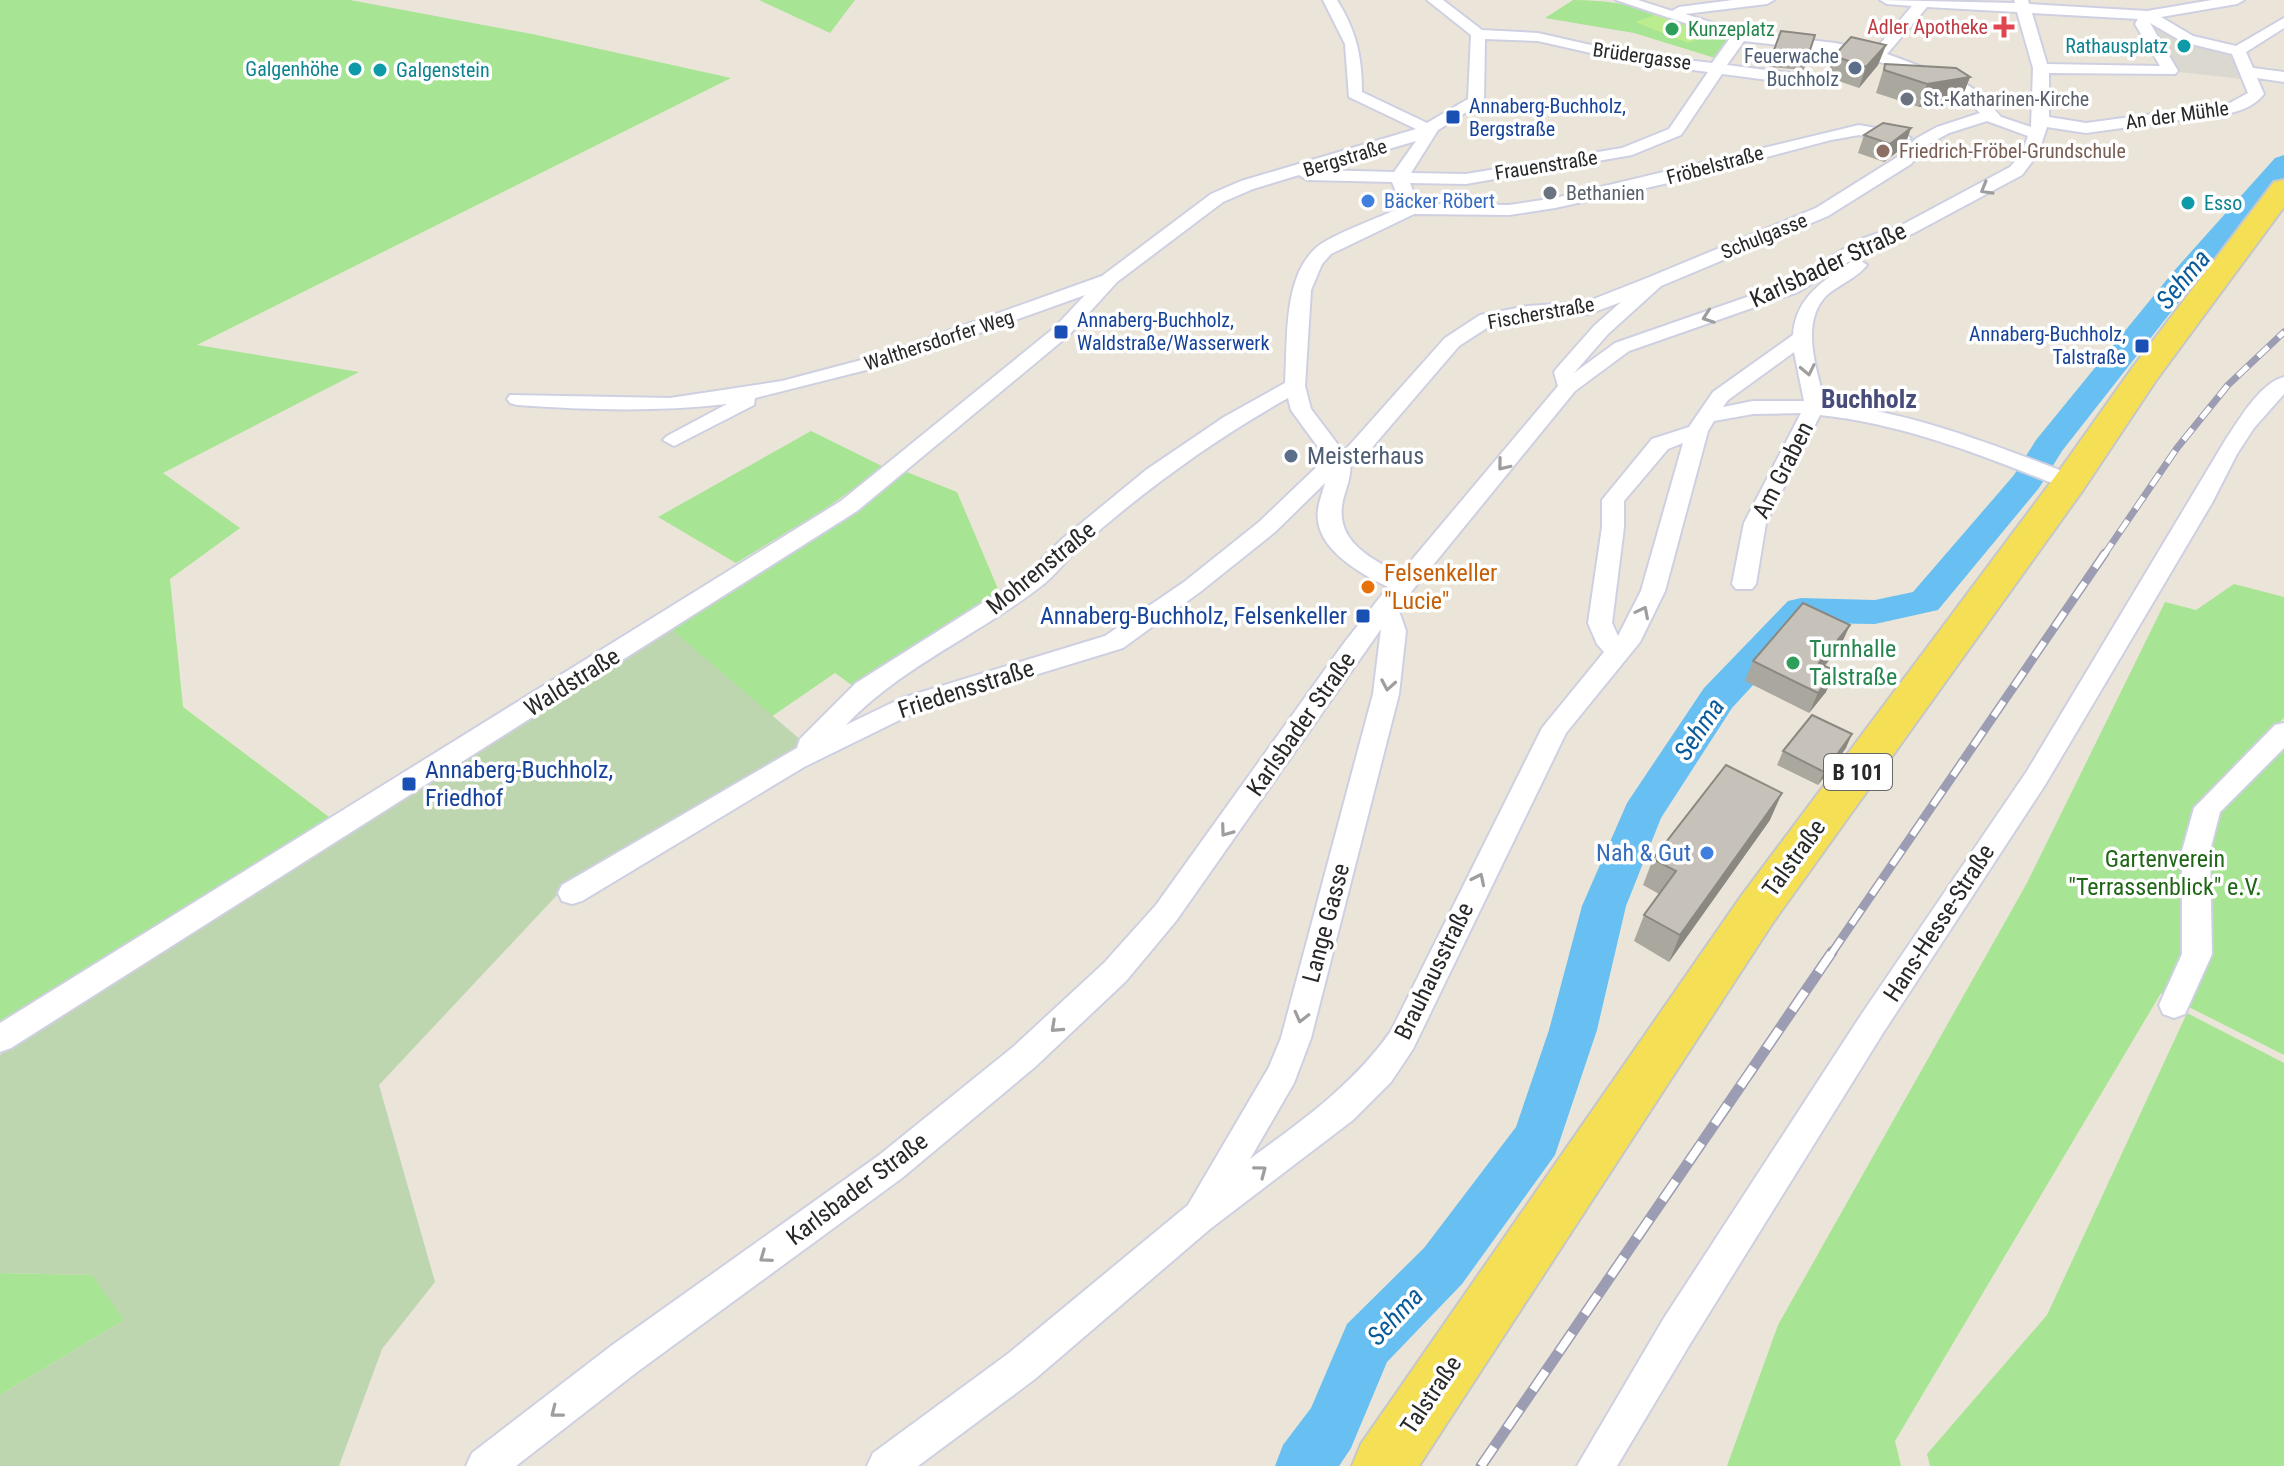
<svg xmlns="http://www.w3.org/2000/svg" width="2284" height="1466" font-family="'Roboto Condensed',sans-serif">
<style>
.green{fill:#a7e493}
.cemetery{fill:#bed6b0}
.pitch{fill:#bbec8e}
.plaza{fill:#dbd8d0}
.lines{fill:none;stroke-linecap:round;stroke-linejoin:round}
.river{fill:#68bff1;fill-rule:evenodd}
.minor-casing{stroke:#ced0e2;stroke-width:4}
.primary-casing{stroke:#c7c7c7;stroke-width:4}
.minor{fill:#fff;fill-rule:evenodd}
.primary{fill:#f4df55;fill-rule:evenodd}
.rail-far2-casing{stroke:#9c9db3;stroke-width:7}
.rail-far1-casing{stroke:#9c9db3;stroke-width:9}
.rail-casing{stroke:#9c9db3;stroke-width:11}
.rail-far2{stroke:#fff;stroke-width:5;stroke-dasharray:14;stroke-linecap:butt}
.rail-far1{stroke:#fff;stroke-width:6;stroke-dasharray:18;stroke-linecap:butt}
.rail{stroke:#fff;stroke-width:8;stroke-dasharray:23;stroke-linecap:butt}
.wall{fill:#aaa79f}
.shaded-wall{fill:#8b8882}
.building{fill:#c6c2b9;stroke:#8b8882;stroke-width:2}
.oneway{stroke:#9e9e9e}
.health-dot{fill:#e0444e;stroke:#fff;stroke-width:3}
.leisure-dot{fill:#2e9e5b;stroke:#fff;stroke-width:3}
.culture-dot{fill:#0f9aa8;stroke:#fff;stroke-width:3}
.service-dot{fill:#5c6f8a;stroke:#fff;stroke-width:3}
.worship-dot{fill:#6b7280;stroke:#fff;stroke-width:3}
.transit-dot{fill:#1a4fb4;stroke:#fff;stroke-width:3}
.education-dot{fill:#8d6e63;stroke:#fff;stroke-width:3}
.shop-dot{fill:#3f7fe0;stroke:#fff;stroke-width:3}
.food-dot{fill:#e8710a;stroke:#fff;stroke-width:3}
.labels{text-anchor:middle;dominant-baseline:central;stroke-width:7;stroke-linejoin:round;paint-order:stroke}
.far-health-label{font-size:20px;fill:#be3a42;stroke:#fff;text-anchor:end}
.far-leisure-label{font-size:20px;fill:#27864d;stroke:#fff;text-anchor:start}
.far-culture-label{font-size:20px;fill:#0d838f;stroke:#fff;text-anchor:end}
.far-street-label{font-size:20px;fill:#282828;stroke:#fff}
.far-service-label{font-size:20px;fill:#4e5e75;stroke:#fff;text-anchor:end}
.far-worship-label{font-size:20px;fill:#5b616d;stroke:#fff;text-anchor:start}
.far-transit-label{font-size:20px;fill:#164399;stroke:#fff;text-anchor:start}
.far-education-label{font-size:20px;fill:#785e54;stroke:#fff;text-anchor:start}
.far-shop-label{font-size:20px;fill:#366cbe;stroke:#fff;text-anchor:start}
.shield{fill:#fff;stroke:#686868;stroke-width:2}
.shield-label{font-size:22px;font-weight:bold;fill:#282828}
.street-label{font-size:24px;fill:#282828;stroke:#fff}
.service-label{font-size:24px;fill:#4e5e75;stroke:#fff;text-anchor:start}
.food-label{font-size:24px;fill:#c56008;stroke:#fff;text-anchor:start}
.transit-label{font-size:24px;fill:#164399;stroke:#fff;text-anchor:end}
.leisure-label{font-size:24px;fill:#27864d;stroke:#fff;text-anchor:start}
.shop-label{font-size:24px;fill:#366cbe;stroke:#fff;text-anchor:end}
.park-label{font-size:24px;fill:#206617;stroke:#fff}
.water-label{font-size:26px;font-style:italic;fill:#095b9b;stroke:#fff}
.far-district-label{font-size:26px;font-weight:bold;fill:#484c7a;stroke:#fff}
</style>
<rect width="100%" height="100%" fill="#ebe5d9"/>
<g class="green">
<path d="M 0,0 L 350,0 L 532,34 L 731,78 L 197,345 L 359,372 L 163,473 L 240,528 L 170,579 L 183,707 L 333,820 L 0,1031 Z"/>
<path d="M 759,0 L 855,0 L 830,33 Z"/>
<path d="M 1573,0 C 1630,0 1676,16 1731,34 L 1715,58 L 1634,33 L 1545,18 Z"/>
<path d="M 811,431 L 884,467 L 825,509 L 736,563 L 658,517 Z"/>
<path d="M 904,471 L 957,492 L 1001,596 L 857,689 L 835,673 L 771,717 L 670,628 Z"/>
<path d="M 2234,584 L 2284,597 L 2284,717 L 2267,740 L 2284,748 L 2284,1055 L 2161,993 L 1895,1441 L 1901,1466 L 1727,1466 L 1778,1325 L 2027,883 L 2165,602 L 2196,610 Z"/>
<path d="M 2187,1013 L 2284,1063 L 2284,1466 L 1930,1466 L 1927,1454 L 2047,1315 Z"/>
<path d="M 0,1273 L 93,1275 L 124,1320 L 0,1395 Z"/>
</g>
<path class="cemetery" d="M 670,628 L 802,741 L 785,758 L 559,893 L 379,1085 L 435,1282 L 382,1349 L 339,1466 L 0,1466 L 0,1395 L 124,1320 L 92,1275 L 0,1273 L 0,1055 Z"/>
<path class="pitch" d="M 1657,14 L 1709,35 L 1688,43 L 1635,22 Z"/>
<path class="plaza" d="M 2147,15 L 2176,34 L 2238,51 L 2251,80 L 2170,71 L 2142,24 Z"/>
<g class="lines">
<path class="river" d="M 2284,155 L 2284,179 L 2193,284 L 2062,451 L 2039,488 L 1938,610 L 1875,624 L 1810,623 L 1732,708 L 1661,818 L 1626,906 L 1597,1030 L 1555,1155 L 1462,1284 L 1387,1362 L 1351,1448 L 1339,1466 L 1275,1466 L 1283,1445 L 1311,1408 L 1347,1324 L 1424,1248 L 1516,1127 L 1549,1030 L 1582,906 L 1627,803 L 1704,688 L 1788,601 L 1801,598 L 1875,600 L 1913,592 L 2014,475 L 2036,440 L 2173,272 L 2275,158 Z"/>
<g class="minor-casing">
<g id="minor">
<path d="M 1323,0 L 1337,0 C 1356,31 1362,55 1362,92 L 1427,123 L 1468,99 L 1471,35 L 1427,0 L 1443,0 L 1482,30 L 1538,33 L 1626,53 L 1712,63 L 1730,38 L 1616,0 L 1638,0 L 1672,11 L 1679,7 L 1733,0 L 1774,0 L 1767,4 L 1685,14 L 1742,32 L 1835,43 L 1874,51 L 1912,6 L 1887,4 L 1880,0 L 2015,3 L 2014,0 L 2028,0 L 2029,4 L 2147,11 L 2212,0 L 2244,0 L 2237,4 L 2161,17 L 2193,36 L 2236,46 L 2284,18 L 2284,28 L 2246,52 L 2253,68 L 2284,72 L 2284,82 L 2257,78 L 2264,94 C 2255,105 2245,109 2231,113 L 2086,133 L 2047,127 L 2038,154 L 2022,175 L 1912,234 L 1873,247 L 1798,292 L 1629,351 L 1575,391 L 1398,608 L 1406,631 L 1399,694 L 1311,1038 L 1294,1083 L 1250,1159 C 1303,1120 1353,1085 1391,1031 L 1542,728 L 1604,652 L 1597,644 L 1588,623 L 1602,527 L 1602,500 L 1652,439 L 1689,427 L 1713,392 L 1793,335 C 1796,296 1823,282 1852,261 L 1858,259 L 1867,265 C 1857,278 1840,284 1827,295 C 1799,322 1817,371 1825,403 C 1913,412 1996,446 2078,477 L 2081,482 L 2078,487 L 2062,487 C 1984,456 1905,424 1820,415 L 1766,523 L 1756,584 L 1752,589 L 1736,589 L 1732,584 L 1744,523 L 1801,413 L 1753,414 L 1714,421 L 1708,431 L 1665,591 L 1640,642 L 1566,733 L 1413,1049 L 1391,1082 L 1353,1120 L 1210,1229 L 1035,1379 L 918,1466 L 867,1466 L 873,1453 L 1009,1353 L 1188,1205 L 1269,1067 L 1281,1038 L 1373,694 L 1381,629 L 1176,921 L 1126,981 L 1035,1067 L 902,1178 L 637,1372 L 516,1466 L 466,1466 L 472,1453 L 611,1346 L 878,1156 L 1013,1047 L 1104,963 L 1156,905 L 1344,643 L 1388,587 C 1363,575 1321,552 1318,520 C 1316,508 1322,495 1325,483 L 1275,532 L 1200,592 L 1123,648 L 920,710 L 804,767 L 582,901 L 572,904 L 562,901 L 558,893 L 562,885 L 797,748 L 800,739 L 856,683 L 1025,576 L 1062,539 L 1146,470 L 1224,417 L 1285,383 C 1288,342 1282,277 1317,247 C 1335,233 1379,218 1402,207 L 1392,182 L 1307,180 L 1299,175 L 1253,189 L 1223,202 L 1117,282 L 1068,336 L 857,511 L 11,1048 L 0,1052 L 0,1023 L 841,501 L 1054,328 L 1085,295 L 898,362 L 755,398 L 754,405 L 674,446 L 663,440 L 667,436 L 727,404 C 656,412 588,410 517,405 L 510,403 L 507,399 L 510,395 L 670,398 L 782,381 L 884,354 L 1102,276 L 1211,194 L 1241,181 L 1416,129 L 1349,97 L 1345,44 ZM 1927,7 L 2017,12 L 2033,68 L 2031,127 L 2001,117 L 1981,94 L 1963,82 L 1887,54 ZM 2032,13 L 2138,19 L 2135,24 L 2160,66 L 2047,64 ZM 2150,23 L 2183,42 L 2232,54 L 2248,93 L 2228,104 L 2086,123 L 2049,117 L 2049,73 L 2175,74 L 2178,71 ZM 1485,39 L 1538,41 L 1626,61 L 1708,72 L 1669,129 L 1622,148 L 1466,174 L 1411,173 L 1438,130 L 1484,101 ZM 1744,41 C 1812,49 1934,59 1980,113 L 1937,127 L 1917,138 L 1899,156 L 1816,208 L 1647,278 L 1586,302 L 1528,306 L 1480,315 L 1445,338 L 1347,448 L 1342,450 L 1311,409 L 1305,386 L 1311,290 L 1322,264 L 1331,254 L 1414,214 L 1509,215 L 1555,208 L 1664,184 L 1831,140 L 1859,135 L 1903,143 L 1911,138 L 1903,133 L 1859,125 L 1555,198 L 1509,205 L 1418,204 L 1410,183 L 1466,184 L 1632,155 L 1681,135 L 1722,74 L 1807,85 L 1815,80 L 1807,75 L 1727,65 ZM 1987,121 L 2028,136 L 2022,153 L 2010,167 L 1900,226 L 1861,239 L 1784,284 L 1615,343 L 1574,373 L 1608,334 L 1661,286 L 1828,216 L 1911,164 L 1929,144 L 1949,133 ZM 1416,141 L 1394,172 L 1317,170 ZM 1621,302 L 1594,326 L 1557,368 L 1554,372 L 1558,386 L 1400,574 C 1368,557 1334,540 1343,500 C 1346,488 1352,475 1350,462 L 1363,458 L 1459,346 L 1493,324 L 1589,314 ZM 1794,352 L 1804,401 L 1753,401 L 1723,407 L 1728,400 ZM 1288,398 L 1291,410 L 1326,458 L 1259,522 L 1184,582 L 1105,636 L 902,698 L 846,725 C 902,666 977,636 1040,587 C 1055,576 1066,560 1079,548 C 1143,491 1213,440 1288,398 ZM 1683,443 L 1641,591 L 1618,636 L 1612,623 L 1624,527 L 1624,501 L 1668,449 Z"/>
<path d="M 2284,377 L 2284,394 L 2254,428 L 2237,454 L 2212,503 L 2045,785 L 1883,1033 L 1690,1344 L 1617,1466 L 1577,1466 L 1664,1318 L 1861,1015 L 2027,771 L 2226,439 C 2239,420 2260,383 2284,377 Z"/>
<path d="M 2284,723 L 2284,748 L 2220,812 L 2210,851 L 2212,954 L 2185,1014 L 2174,1018 L 2163,1014 L 2159,1005 L 2182,954 L 2182,851 L 2194,808 L 2275,725 Z"/>
</g>
</g>
<g class="primary-casing">
<path id="primary" d="M 2284,180 L 2284,207 L 2157,379 L 2083,490 L 1774,921 L 1419,1466 L 1352,1466 L 1361,1444 L 1742,895 L 2057,474 L 2133,367 L 2274,182 Z"/>
</g>
<use href="#minor" class="minor"/>
<use href="#primary" class="primary"/>
<g class="rail-far2-casing">
<path id="rail-far2" d="M 2104,555 L 2177,448 L 2228,385 L 2284,332"/>
</g>
<g class="rail-far1-casing">
<path id="rail-far1" d="M 1831,954 L 2105,553"/>
</g>
<g class="rail-casing">
<path id="rail" d="M 1481,1466 L 1832,952"/>
</g>
<use href="#rail-far2" class="rail-far2"/>
<use href="#rail-far1" class="rail-far1"/>
<use href="#rail" class="rail"/>
</g>
<g class="wall">
<path d="M 1815,35 L 1804,70 L 1769,67 L 1774,50 Z"/>
<path d="M 1886,45 L 1878,65 L 1859,88 L 1827,77 L 1834,56 Z"/>
<path d="M 1885,64 L 1970,77 L 1961,100 L 1919,107 L 1876,93 Z"/>
<path d="M 1864,135 L 1905,146 L 1884,162 L 1858,153 Z"/>
<path d="M 1841,645 L 1825,666 L 1826,692 L 1809,713 L 1745,681 L 1753,661 Z"/>
<path d="M 1846,748 L 1818,785 L 1777,765 L 1783,751 Z"/>
<path d="M 1770,820 L 1669,962 L 1634,941 L 1644,915 L 1659,894 L 1643,885 L 1653,859 Z"/>
</g>
<g class="shaded-wall">
<path d="M 1886,45 L 1878,65 L 1859,88 L 1866,67 Z"/>
<path d="M 1970,77 L 1961,100 L 1919,107 L 1927,84 Z"/>
<path d="M 1911,128 L 1905,146 L 1884,162 L 1890,144 Z"/>
<path d="M 1850,625 L 1841,645 L 1810,683 L 1819,663 Z"/>
<path d="M 1835,671 L 1826,692 L 1809,713 L 1818,693 Z"/>
<path d="M 1852,734 L 1846,748 L 1818,785 L 1824,772 Z"/>
<path d="M 1782,793 L 1770,820 L 1669,962 L 1680,935 Z"/>
</g>
<g class="building">
<path d="M 1781,31 L 1815,35 L 1809,53 L 1774,50 Z"/>
<path d="M 1851,37 L 1886,45 L 1866,67 L 1834,56 Z"/>
<path d="M 1885,64 L 1956,68 L 1970,77 L 1927,84 L 1884,70 Z"/>
<path d="M 1883,123 L 1911,128 L 1890,144 L 1864,135 Z"/>
<path d="M 1803,603 L 1850,625 L 1819,663 L 1835,671 L 1818,693 L 1753,661 Z"/>
<path d="M 1812,715 L 1852,734 L 1824,772 L 1783,751 Z"/>
<path d="M 1726,765 L 1782,793 L 1680,935 L 1644,915 L 1676,871 L 1653,859 Z"/>
</g>
<defs><path id="oneway-chevron" d="M-2-3.5L2.5 0L-2 3.5" fill="none" stroke-width="1.6" stroke-linecap="round" stroke-linejoin="round" transform="scale(2)"/></defs>
<g class="oneway">
<use href="#oneway-chevron" transform="translate(1986 189) rotate(150)"/>
<use href="#oneway-chevron" transform="translate(1708 317) rotate(161)"/>
<use href="#oneway-chevron" transform="translate(1808 370) rotate(78)"/>
<use href="#oneway-chevron" transform="translate(1503 465) rotate(129)"/>
<use href="#oneway-chevron" transform="translate(1643 612) rotate(-63)"/>
<use href="#oneway-chevron" transform="translate(1388 685) rotate(100)"/>
<use href="#oneway-chevron" transform="translate(1226 831) rotate(126)"/>
<use href="#oneway-chevron" transform="translate(1479 879) rotate(-64)"/>
<use href="#oneway-chevron" transform="translate(1301 1017) rotate(104)"/>
<use href="#oneway-chevron" transform="translate(1056 1027) rotate(137)"/>
<use href="#oneway-chevron" transform="translate(1261 1171) rotate(-37)"/>
<use href="#oneway-chevron" transform="translate(765 1257) rotate(144)"/>
<use href="#oneway-chevron" transform="translate(556 1412) rotate(142)"/>
</g>
<path class="health-dot" d="M2000 15h8v8h8v8h-8v8h-8v-8h-8v-8h8z"/>
<g class="leisure-dot">
<circle cx="1672" cy="29" r="8"/>
<circle cx="1793" cy="663" r="8"/>
</g>
<g class="culture-dot">
<circle cx="2184" cy="46" r="8"/>
<circle cx="355" cy="69" r="8"/>
<circle cx="380" cy="70" r="8"/>
<circle cx="2188" cy="203" r="8"/>
</g>
<g class="service-dot">
<circle cx="1855" cy="68" r="8"/>
<circle cx="1291" cy="456" r="8"/>
</g>
<g class="worship-dot">
<circle cx="1907" cy="99" r="8"/>
<circle cx="1550" cy="193" r="8"/>
</g>
<g class="transit-dot">
<rect x="1445" y="109" width="16" height="16" rx="4"/>
<rect x="1053" y="324" width="16" height="16" rx="4"/>
<rect x="2134" y="338" width="16" height="16" rx="4"/>
<rect x="1355" y="608" width="16" height="16" rx="4"/>
<rect x="401" y="776" width="16" height="16" rx="4"/>
</g>
<circle class="education-dot" cx="1883" cy="151" r="8"/>
<g class="shop-dot">
<circle cx="1368" cy="201" r="8"/>
<circle cx="1707" cy="853" r="8"/>
</g>
<circle class="food-dot" cx="1368" cy="587" r="8"/>
<g class="labels">
<g class="far-health-label">
<text x="1988" y="27">Adler Apotheke</text>
</g>
<g class="far-leisure-label">
<text x="1688" y="29">Kunzeplatz</text>
</g>
<g class="far-culture-label">
<text x="2168" y="46">Rathausplatz</text>
<text x="339" y="69">Galgenhöhe</text>
<text x="396" y="70" text-anchor="start">Galgenstein</text>
<text x="2204" y="203" text-anchor="start">Esso</text>
</g>
<g class="far-street-label">
<text transform="translate(1642 56) rotate(8)">Brüdergasse</text>
<text transform="translate(2177 115) rotate(-8)">An der Mühle</text>
<text transform="translate(1345 158) rotate(-17)">Bergstraße</text>
<text transform="translate(1546 165) rotate(-9)">Frauenstraße</text>
<text transform="translate(1715 165) rotate(-15)">Fröbelstraße</text>
<text transform="translate(1764 236) rotate(-22)">Schulgasse</text>
<text transform="translate(1541 313) rotate(-10)">Fischerstraße</text>
<text transform="translate(939 340) rotate(-18)">Walthersdorfer Weg</text>
</g>
<g class="far-service-label">
<text x="1839" y="56">Feuerwache<tspan x="1839" dy="23">Buchholz</tspan></text>
</g>
<g class="far-worship-label">
<text x="1923" y="99">St.-Katharinen-Kirche</text>
<text x="1566" y="193">Bethanien</text>
</g>
<g class="far-transit-label">
<text x="1469" y="106">Annaberg-Buchholz,<tspan x="1469" dy="23">Bergstraße</tspan></text>
<text x="1077" y="320">Annaberg-Buchholz,<tspan x="1077" dy="23">Waldstraße/Wasserwerk</tspan></text>
<text x="2126" y="334" text-anchor="end">Annaberg-Buchholz,<tspan x="2126" dy="23">Talstraße</tspan></text>
</g>
<g class="far-education-label">
<text x="1899" y="151">Friedrich-Fröbel-Grundschule</text>
</g>
<g class="far-shop-label">
<text x="1384" y="201">Bäcker Röbert</text>
</g>
<rect class="shield" x="1824" y="754" width="68" height="36" rx="6"/>
<g class="shield-label">
<text x="1858" y="772">B 101</text>
</g>
<g class="street-label">
<text transform="translate(1828 265) rotate(-25)">Karlsbader Straße</text>
<text transform="translate(1783 470) rotate(-63)">Am Graben</text>
<text transform="translate(1041 568) rotate(-39)">Mohrenstraße</text>
<text transform="translate(572 682) rotate(-32)">Waldstraße</text>
<text transform="translate(966 689) rotate(-18)">Friedensstraße</text>
<text transform="translate(1301 724) rotate(-55)">Karlsbader Straße</text>
<text transform="translate(1794 858) rotate(-54)">Talstraße</text>
<text transform="translate(1326 923) rotate(-75)">Lange Gasse</text>
<text transform="translate(1939 923) rotate(-57)">Hans-Hesse-Straße</text>
<text transform="translate(1434 971) rotate(-64)">Brauhausstraße</text>
<text transform="translate(857 1189) rotate(-37)">Karlsbader Straße</text>
<text transform="translate(1431 1395) rotate(-56)">Talstraße</text>
</g>
<g class="service-label">
<text x="1307" y="456">Meisterhaus</text>
</g>
<g class="food-label">
<text x="1384" y="573">Felsenkeller<tspan x="1384" dy="28">"Lucie"</tspan></text>
</g>
<g class="transit-label">
<text x="1347" y="616">Annaberg-Buchholz, Felsenkeller</text>
<text x="425" y="770" text-anchor="start">Annaberg-Buchholz,<tspan x="425" dy="28">Friedhof</tspan></text>
</g>
<g class="leisure-label">
<text x="1809" y="649">Turnhalle<tspan x="1809" dy="28">Talstraße</tspan></text>
</g>
<g class="shop-label">
<text x="1691" y="853">Nah &amp; Gut</text>
</g>
<g class="park-label">
<text x="2165" y="859">Gartenverein<tspan x="2165" dy="28">"Terrassenblick" e.V.</tspan></text>
</g>
<g class="water-label">
<text transform="translate(2183 279) rotate(-50)">Sehma</text>
<text transform="translate(1699 729) rotate(-56)">Sehma</text>
<text transform="translate(1395 1316) rotate(-47)">Sehma</text>
</g>
<g class="far-district-label">
<text x="1869" y="399">Buchholz</text>
</g>
</g>
</svg>
